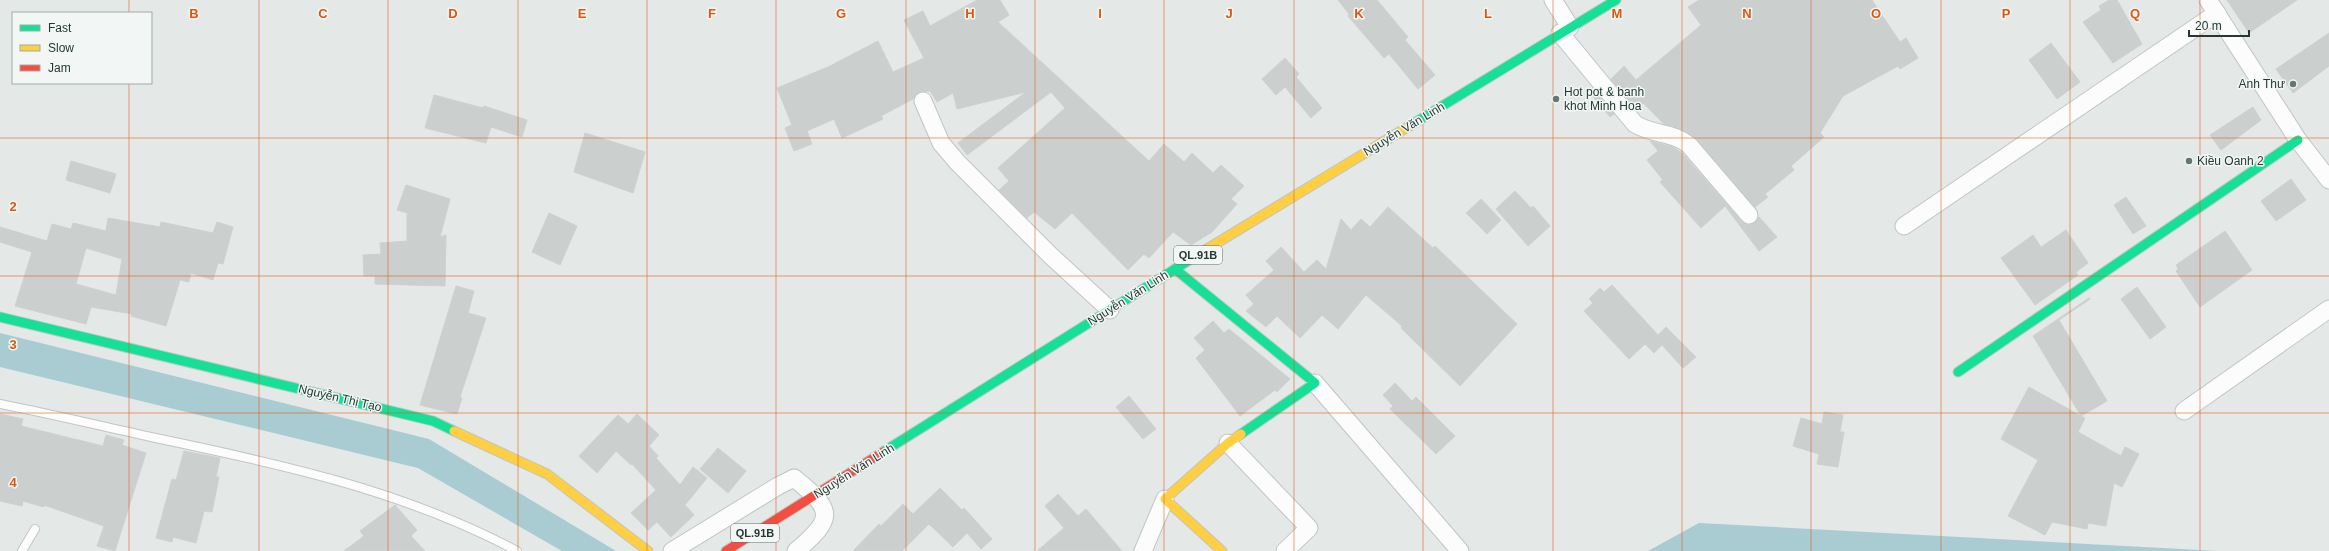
<svg xmlns="http://www.w3.org/2000/svg" width="2329" height="551" font-family="Arial,sans-serif">
<style>
.water{fill:#a9cbd2}
.building{fill:#cbcfce;stroke:#cdd1cf;fill-rule:evenodd}
.lines{fill:none;stroke-linecap:round;stroke-linejoin:round}
.lane-casing{stroke:#c1c5c3;stroke-width:10}
.street-casing{stroke:#c1c5c3;stroke-width:19}
.fast-casing{stroke:#c0c6c3;stroke-width:11}
.slow-casing{stroke:#c0c6c3;stroke-width:11}
.jam-casing{stroke:#c0c6c3;stroke-width:11}
.lane{stroke:#fbfcfb;stroke-width:8}
.street{stroke:#fbfcfb;stroke-width:17}
.fast{stroke:#16e098;stroke-width:9}
.slow{stroke:#ffcf43;stroke-width:9}
.jam{stroke:#f24e42;stroke-width:9}
.grid{fill:none;stroke:#de570e;stroke-width:1;stroke-opacity:0.55}
.poi-dot{fill:#677672;stroke:#f2f7f5;stroke-width:1.5}
.labels{text-anchor:middle;dominant-baseline:central;stroke-width:3;stroke-linejoin:round;paint-order:stroke}
.shield{fill:#f2f7f5;stroke:#62726e;stroke-width:1}
.shield-label{font-size:11px;font-weight:bold;fill:#243934}
.poi-label{font-size:12px;fill:#243934;stroke:#f2f7f5;text-anchor:start}
.street-label{font-size:12px;fill:#243934;stroke:#f2f7f5}
.grid-label{font-size:13px;text-anchor:middle;font-weight:bold;fill:#de570e;stroke:#f2f7f5;stroke-width:3;stroke-linejoin:round;paint-order:stroke}
</style>
<rect width="100%" height="100%" fill="#e4e8e6"/>
<g class="water">
<path d="M 0,333 L 429,439 L 616,551 L 562,551 L 418,468 L 0,367 Z"/>
<path d="M 1699,523 L 2218,551 L 1648,551 Z"/>
</g>
<g class="building">
<path d="M 977,0 L 1000,0 L 1009,15 L 998,22 L 1149,161 L 1164,144 L 1184,162 L 1192,153 L 1213,173 L 1221,165 L 1244,186 L 1231,199 L 1237,204 L 1212,232 L 1191,245 L 1173,232 L 1149,258 L 1144,254 L 1128,270 L 1072,213 L 1055,229 L 1034,212 L 1027,218 L 999,190 L 1009,181 L 998,168 L 1065,108 L 1051,92 L 967,155 L 958,143 L 1026,92 L 957,109 L 953,93 L 937,102 L 930,91 L 919,92 L 913,99 L 881,116 L 883,119 L 842,138 L 834,119 L 807,131 L 812,144 L 794,151 L 785,128 L 792,125 L 777,88 L 828,67 L 878,41 L 893,72 L 924,58 L 904,20 L 923,11 L 930,26 Z"/>
<path d="M 1338,0 L 1377,0 L 1408,37 L 1405,40 L 1435,75 L 1418,89 L 1389,54 L 1384,58 L 1348,16 L 1349,14 Z"/>
<path d="M 1699,0 L 1872,0 L 1900,42 L 1906,38 L 1918,58 L 1900,69 L 1898,66 L 1843,96 L 1820,133 L 1824,137 L 1791,166 L 1794,170 L 1765,194 L 1768,197 L 1755,207 L 1695,137 L 1681,129 L 1664,124 L 1643,103 L 1636,109 L 1611,79 L 1624,66 L 1636,80 L 1701,25 L 1688,7 Z"/>
<path d="M 2109,0 L 2117,0 L 2142,44 L 2113,63 L 2083,22 L 2101,10 L 2099,6 Z"/>
<path d="M 2227,0 L 2297,0 L 2249,33 Z"/>
<path d="M 2329,33 L 2329,66 L 2293,93 L 2276,69 Z"/>
<path d="M 2051,43 L 2080,82 L 2057,99 L 2029,60 Z"/>
<path d="M 1285,58 L 1299,74 L 1296,77 L 1322,108 L 1311,118 L 1285,87 L 1276,95 L 1262,79 Z"/>
<path d="M 1596,92 L 1614,114 L 1610,117 L 1592,95 Z"/>
<path d="M 434,95 L 483,108 L 484,106 L 527,120 L 522,137 L 491,127 L 486,143 L 425,128 Z"/>
<path d="M 2253,107 L 2261,120 L 2221,150 L 2210,135 Z"/>
<path d="M 585,133 L 645,152 L 633,193 L 574,172 Z"/>
<path d="M 1650,141 L 1673,147 L 1682,153 L 1742,222 L 1751,225 L 1759,217 L 1777,237 L 1759,251 L 1725,206 L 1701,228 L 1660,182 L 1663,180 L 1647,160 L 1658,151 Z"/>
<path d="M 71,161 L 116,174 L 110,193 L 66,180 Z"/>
<path d="M 2291,179 L 2306,200 L 2276,221 L 2261,201 Z"/>
<path d="M 406,185 L 450,199 L 440,237 L 446,235 L 445,286 L 375,284 L 375,276 L 364,276 L 363,255 L 381,254 L 380,243 L 407,241 L 407,213 L 397,210 Z"/>
<path d="M 1515,191 L 1531,208 L 1533,206 L 1550,226 L 1528,246 L 1496,209 Z"/>
<path d="M 2126,197 L 2146,226 L 2133,234 L 2114,205 Z"/>
<path d="M 1481,199 L 1501,220 L 1487,234 L 1466,213 Z"/>
<path d="M 1388,207 L 1433,248 L 1435,246 L 1517,324 L 1460,386 L 1401,328 L 1402,326 L 1366,295 L 1338,329 L 1322,315 L 1300,338 L 1277,316 L 1266,327 L 1246,311 L 1254,304 L 1246,295 L 1274,270 L 1266,261 L 1281,247 L 1304,272 L 1317,260 L 1326,269 L 1341,219 L 1351,230 L 1361,219 L 1370,227 Z"/>
<path d="M 549,213 L 577,226 L 560,265 L 532,252 Z"/>
<path d="M 108,218 L 160,227 L 161,222 L 213,233 L 217,222 L 233,227 L 223,264 L 218,263 L 213,280 L 191,273 L 189,282 L 180,280 L 166,326 L 131,316 L 132,314 L 91,307 L 86,324 L 15,306 L 32,252 L 0,242 L 0,227 L 47,241 L 52,224 L 71,229 L 73,223 L 106,231 ZM 86,248 L 122,259 L 116,295 L 76,284 Z"/>
<path d="M 2066,230 L 2088,263 L 2076,272 L 2078,275 L 2035,305 L 2001,258 L 2033,235 L 2041,247 Z"/>
<path d="M 2225,231 L 2252,270 L 2200,307 L 2176,271 L 2178,269 L 2176,265 Z"/>
<path d="M 1612,285 L 1658,335 L 1666,327 L 1696,357 L 1683,368 L 1662,345 L 1654,353 L 1645,344 L 1629,359 L 1584,311 L 1593,303 L 1589,299 L 1600,288 L 1604,292 Z"/>
<path d="M 456,286 L 474,291 L 468,313 L 486,318 L 460,397 L 462,398 L 457,414 L 420,405 Z"/>
<path d="M 2137,287 L 2166,327 L 2150,339 L 2121,299 Z"/>
<path d="M 2089,298 L 2090,299 L 2059,320 L 2107,401 L 2081,416 L 2085,418 L 2078,432 L 2121,456 L 2125,447 L 2139,454 L 2122,487 L 2114,483 L 2106,526 L 2088,523 L 2087,529 L 2052,522 L 2045,535 L 2008,516 L 2038,460 L 2001,439 L 2029,387 L 2081,416 L 2033,336 Z"/>
<path d="M 1213,321 L 1224,333 L 1229,329 L 1290,379 L 1277,392 L 1275,390 L 1240,416 L 1196,358 L 1205,350 L 1194,338 Z"/>
<path d="M 1395,383 L 1412,401 L 1416,397 L 1455,436 L 1436,454 L 1390,409 L 1393,406 L 1383,395 Z"/>
<path d="M 1129,396 L 1156,429 L 1143,439 L 1116,407 Z"/>
<path d="M 1824,412 L 1843,415 L 1840,432 L 1844,432 L 1838,467 L 1817,464 L 1819,454 L 1793,446 L 1801,418 L 1822,424 Z"/>
<path d="M 0,414 L 23,419 L 21,426 L 103,446 L 106,435 L 124,440 L 122,445 L 146,453 L 115,551 L 97,546 L 104,526 L 44,505 L 44,507 L 23,501 L 22,506 L 0,501 Z"/>
<path d="M 637,414 L 659,435 L 649,446 L 658,456 L 656,458 L 680,485 L 693,467 L 707,478 L 685,505 L 694,515 L 671,537 L 657,522 L 648,530 L 631,513 L 656,490 L 632,464 L 631,465 L 616,451 L 597,473 L 579,456 L 618,415 L 628,424 Z"/>
<path d="M 718,448 L 746,471 L 728,493 L 700,469 Z"/>
<path d="M 184,451 L 220,458 L 216,477 L 219,477 L 212,512 L 204,511 L 196,543 L 173,537 L 172,542 L 156,538 L 172,479 L 176,480 Z"/>
<path d="M 940,488 L 962,510 L 964,508 L 992,539 L 981,549 L 967,533 L 953,547 L 929,524 L 902,551 L 853,551 L 879,524 L 881,526 L 903,504 L 913,514 Z"/>
<path d="M 1058,494 L 1078,516 L 1086,509 L 1122,551 L 1037,551 L 1064,528 L 1045,506 Z"/>
<path d="M 395,505 L 417,530 L 411,536 L 425,551 L 344,551 L 364,536 L 360,531 Z"/>
</g>
<g class="lines">
<g class="lane-casing">
<g id="lane">
<path d="M 0,404 C 51,414 100,426 151,437 C 276,463 403,490 517,551"/>
<path d="M 22,551 L 35,529"/>
</g>
</g>
<g class="street-casing">
<g id="street">
<path d="M 1553,0 L 1570,27"/>
<path d="M 2208,0 L 2298,140 L 2329,180"/>
<path d="M 1560,33 L 1635,124 C 1653,135 1673,132 1689,145 L 1749,215"/>
<path d="M 923,101 L 941,143 L 958,163 L 1050,255 L 1110,310"/>
<path d="M 1904,226 L 2217,13"/>
<path d="M 1315,383 L 1460,551"/>
<path d="M 2184,411 L 2329,309"/>
<path d="M 1228,443 L 1309,528 L 1285,551"/>
<path d="M 672,551 L 778,486 L 794,478 C 834,510 835,518 796,551"/>
<path d="M 1143,551 L 1165,499"/>
</g>
</g>
<g class="fast-casing">
<g id="fast">
<path d="M 1411,125 L 1616,0"/>
<path d="M 1175,269 L 1315,383 L 1241,434"/>
<path d="M 0,317 L 433,421 L 454,431"/>
<path d="M 1958,372 L 2298,140"/>
<path d="M 883,452 L 1207,249"/>
</g>
</g>
<g class="slow-casing">
<g id="slow">
<path d="M 1207,249 L 1411,125"/>
<path d="M 454,431 L 547,474 L 648,551"/>
<path d="M 1222,551 L 1165,499 L 1228,443 L 1241,434"/>
</g>
</g>
<g class="jam-casing">
<path id="jam" d="M 726,551 L 883,452"/>
</g>
<use href="#lane" class="lane"/>
<use href="#street" class="street"/>
<use href="#fast" class="fast"/>
<use href="#slow" class="slow"/>
<use href="#jam" class="jam"/>
</g>
<path class="grid" d="M 129,0 L 129,13M 259,0 L 259,551M 388,0 L 388,551M 518,0 L 518,551M 647,0 L 647,551M 776,0 L 776,551M 906,0 L 906,551M 1035,0 L 1035,551M 1164,0 L 1164,551M 1294,0 L 1294,551M 1423,0 L 1423,551M 1553,0 L 1553,551M 1682,0 L 1682,551M 1811,0 L 1811,551M 1941,0 L 1941,551M 2070,0 L 2070,551M 2200,0 L 2200,551M 129,83 L 129,551M 0,138 L 2329,138M 0,276 L 2329,276M 0,413 L 2329,413"/>
<g class="poi-dot">
<circle cx="2293" cy="84" r="4"/>
<circle cx="1556" cy="99" r="4"/>
<circle cx="2189" cy="161" r="4"/>
</g>
<g class="labels">
<g class="shield">
<rect x="1174" y="246" width="48" height="18" rx="3"/>
<rect x="731" y="524" width="48" height="18" rx="3"/>
</g>
<g class="shield-label">
<text x="1198" y="255">QL.91B</text>
<text x="755" y="533">QL.91B</text>
</g>
<g class="poi-label">
<text x="2285" y="84" text-anchor="end">Anh Thư</text>
<text x="1564" y="92">Hot pot &amp; banh<tspan x="1564" dy="14">khot Minh Hoa</tspan></text>
<text x="2197" y="161">Kiều Oanh 2</text>
</g>
<g class="street-label">
<text transform="translate(1404 129) rotate(-31)">Nguyễn Văn Linh</text>
<text transform="translate(1128 298) rotate(-32)">Nguyễn Văn Linh</text>
<text transform="translate(340 398) rotate(13)">Nguyễn Thị Tạo</text>
<text transform="translate(854 471) rotate(-32)">Nguyễn Văn Linh</text>
</g>
</g>
<g class="grid-label">
<text x="194" y="18">B</text>
<text x="323" y="18">C</text>
<text x="453" y="18">D</text>
<text x="582" y="18">E</text>
<text x="712" y="18">F</text>
<text x="841" y="18">G</text>
<text x="970" y="18">H</text>
<text x="1100" y="18">I</text>
<text x="1229" y="18">J</text>
<text x="1359" y="18">K</text>
<text x="1488" y="18">L</text>
<text x="1617" y="18">M</text>
<text x="1747" y="18">N</text>
<text x="1876" y="18">O</text>
<text x="2006" y="18">P</text>
<text x="2135" y="18">Q</text>
<text x="13" y="211">2</text>
<text x="13" y="349">3</text>
<text x="13" y="487">4</text>
</g>
<rect x="12" y="12" width="140" height="72" fill="#f2f7f5" stroke="#a0aba8"/>
<rect x="20" y="25" width="20" height="6" fill="#16e098" stroke="#a0aba8"/>
<text x="48" y="32" font-size="12" fill="#243934">Fast</text>
<rect x="20" y="45" width="20" height="6" fill="#ffcf43" stroke="#a0aba8"/>
<text x="48" y="52" font-size="12" fill="#243934">Slow</text>
<rect x="20" y="65" width="20" height="6" fill="#f24e42" stroke="#a0aba8"/>
<text x="48" y="72" font-size="12" fill="#243934">Jam</text>
<path d="M2189 30v6h60v-6" fill="none" stroke="#243934" stroke-width="2"/>
<text x="2195" y="30" font-size="12" fill="#243934" stroke="#f2f7f5" stroke-width="3" paint-order="stroke">20 m</text>
</svg>
